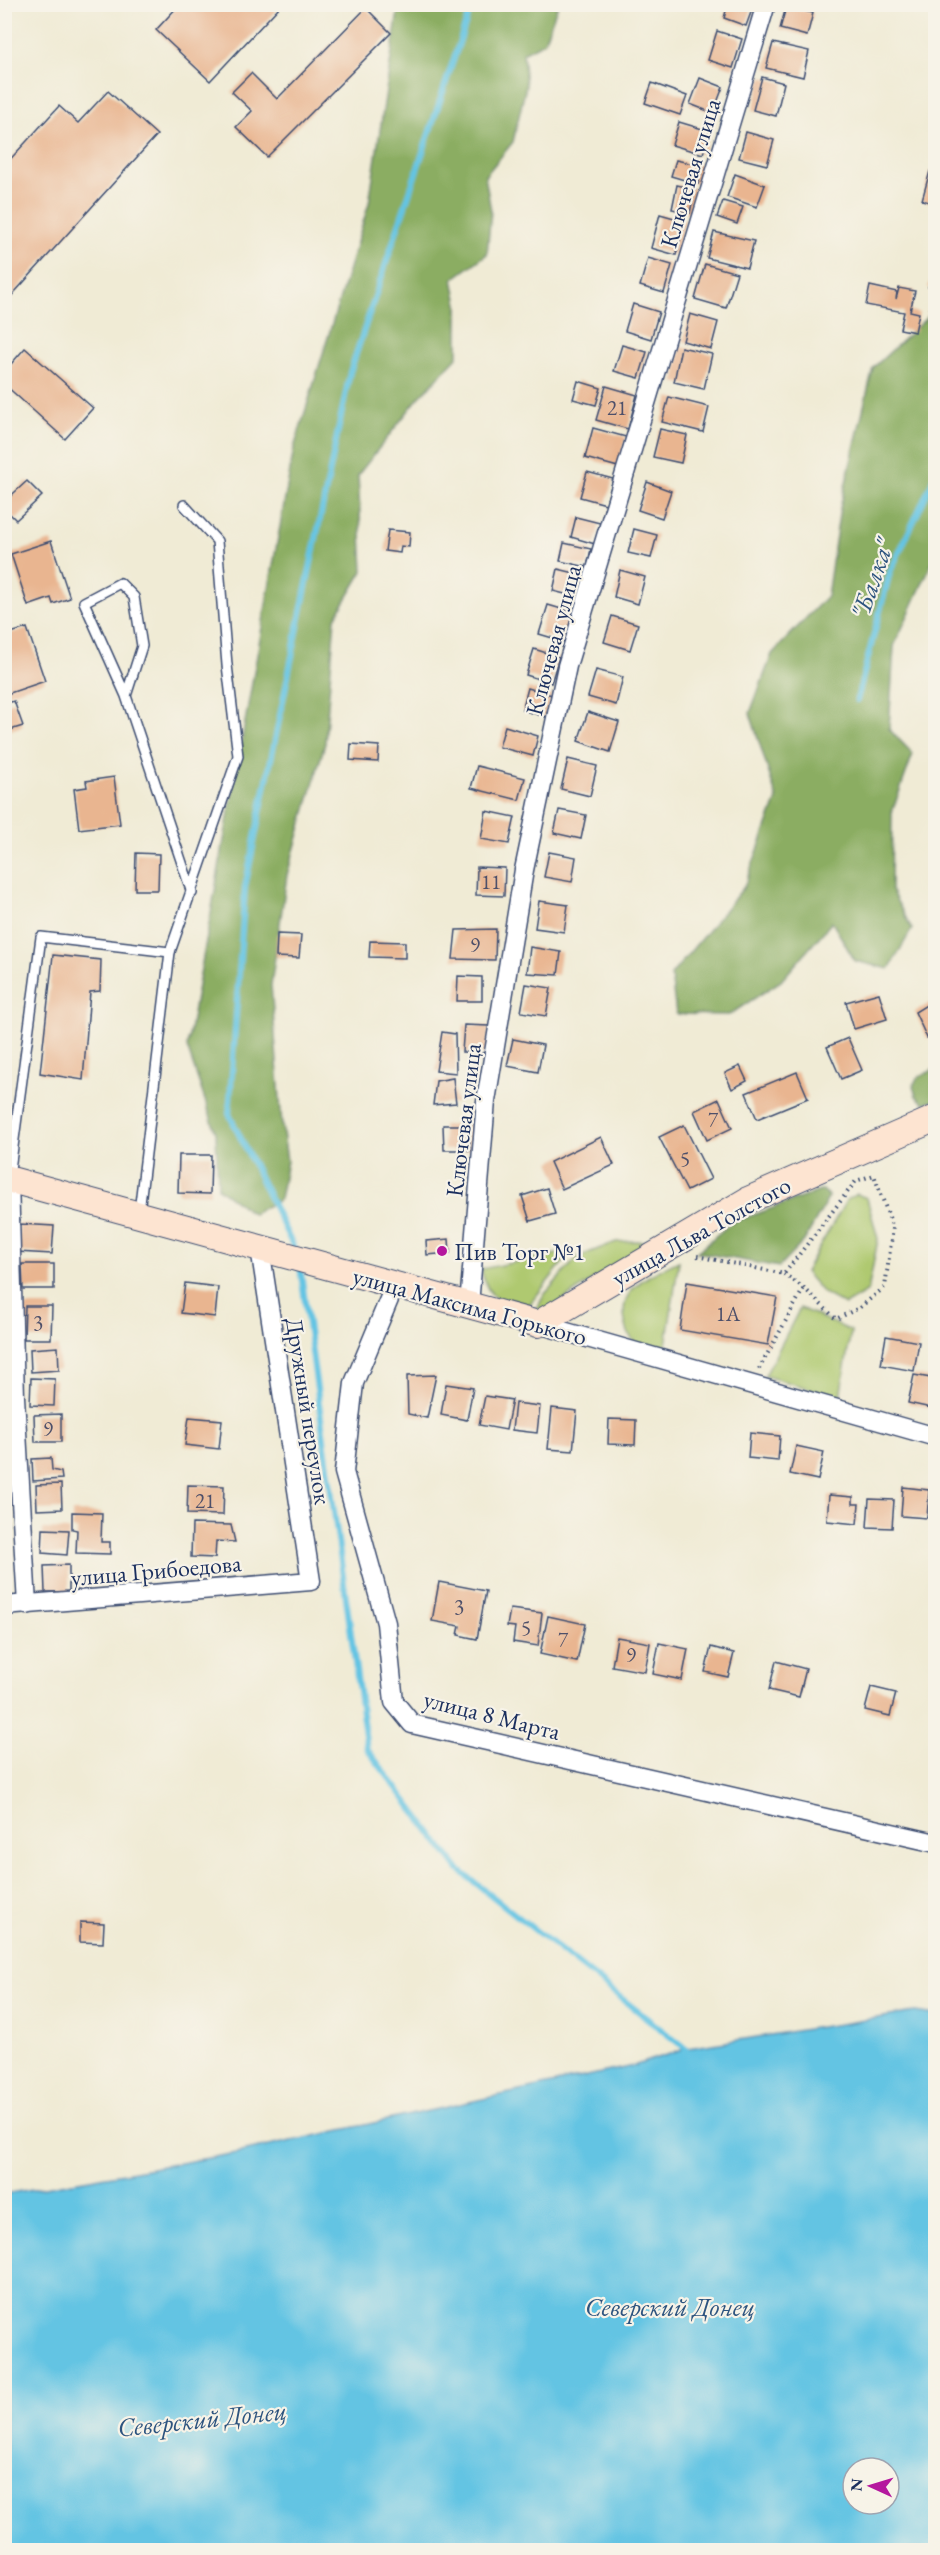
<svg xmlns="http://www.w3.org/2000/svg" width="940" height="2555" font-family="'EB Garamond',serif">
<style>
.green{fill:#afc96f;stroke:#657c66;stroke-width:1.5}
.forest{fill:#8bad62;stroke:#536e60;stroke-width:1.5}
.water{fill:#64c4e3;stroke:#407aa0;stroke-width:1.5;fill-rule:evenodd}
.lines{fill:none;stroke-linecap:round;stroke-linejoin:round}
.stream{stroke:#64c4e3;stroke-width:6}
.building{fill:#e9b590}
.lane-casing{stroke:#3b4b70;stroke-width:12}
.street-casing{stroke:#3b4b70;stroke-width:21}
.secondary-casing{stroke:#3b4b70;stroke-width:28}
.path{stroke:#3b4b70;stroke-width:4;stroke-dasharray:1.5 4.5;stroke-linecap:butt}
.lane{stroke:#fff;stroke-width:9}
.street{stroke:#fff;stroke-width:18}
.secondary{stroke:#fde4d1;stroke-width:26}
.poi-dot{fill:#b5179e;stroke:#f7f3e8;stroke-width:2}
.labels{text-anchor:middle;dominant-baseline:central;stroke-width:4.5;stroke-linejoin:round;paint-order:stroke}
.number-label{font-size:21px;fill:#4e506a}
.street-label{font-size:24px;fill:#1b2f5e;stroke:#f7f3e8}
.poi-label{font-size:24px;fill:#1b2f5e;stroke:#f7f3e8;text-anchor:start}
.water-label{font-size:26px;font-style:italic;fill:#2d547f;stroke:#f7f3e8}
</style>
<rect width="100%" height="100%" fill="#f7f3e8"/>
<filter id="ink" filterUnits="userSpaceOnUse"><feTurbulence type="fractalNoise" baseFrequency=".0167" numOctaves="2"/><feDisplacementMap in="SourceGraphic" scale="12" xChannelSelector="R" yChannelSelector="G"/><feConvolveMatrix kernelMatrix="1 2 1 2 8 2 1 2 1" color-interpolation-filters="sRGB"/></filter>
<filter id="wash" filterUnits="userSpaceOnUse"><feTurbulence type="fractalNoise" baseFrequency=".008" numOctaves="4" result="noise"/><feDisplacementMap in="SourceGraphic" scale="24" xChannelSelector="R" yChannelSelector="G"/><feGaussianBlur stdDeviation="1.35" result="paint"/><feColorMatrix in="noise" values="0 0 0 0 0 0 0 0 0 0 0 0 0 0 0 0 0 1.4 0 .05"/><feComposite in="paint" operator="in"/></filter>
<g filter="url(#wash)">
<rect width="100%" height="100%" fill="#f0ebd5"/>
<g class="green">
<path d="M 856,1194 L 867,1198 L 878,1239 L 868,1291 L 845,1305 L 823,1293 L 805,1272 L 846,1201 Z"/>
<path d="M 635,1241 L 651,1242 L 538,1316 L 538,1307 L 544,1295 L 578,1257 L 616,1242 Z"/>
<path d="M 572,1251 L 529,1305 C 497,1302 489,1301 481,1269 Z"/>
<path d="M 679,1261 L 665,1351 C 659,1350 648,1350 642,1348 C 625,1339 619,1310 629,1294 C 639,1278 663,1269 679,1261 Z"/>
<path d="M 800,1308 L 851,1331 L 840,1397 L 765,1376 Z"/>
</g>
<g class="forest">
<path d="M 399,5 L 558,5 L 544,42 L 523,53 L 526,86 L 513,142 L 485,176 L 491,211 L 487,254 L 453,279 L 458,304 L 458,356 L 416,401 L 358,475 L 363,571 L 335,618 L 325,743 L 287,875 L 271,985 L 282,1125 L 287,1161 L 280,1199 L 253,1214 L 218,1188 L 216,1133 L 187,1047 L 294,448 L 369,203 Z"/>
<path d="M 935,310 L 935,556 L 894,646 L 889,729 L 913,754 L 892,812 L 891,890 L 912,929 L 889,969 L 855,961 L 832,922 L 781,981 L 729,1015 L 676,1014 L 671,975 L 744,887 L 777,799 L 750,713 L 772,654 L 827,596 L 840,508 L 873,368 Z"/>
<path d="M 935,1069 L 935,1101 L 924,1103 L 916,1096 L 913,1086 L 917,1078 Z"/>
<path d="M 823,1190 L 829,1197 L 804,1241 L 779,1267 L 697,1252 L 731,1223 Z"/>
</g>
<path class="water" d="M 915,2012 L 936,2015 L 935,2550 L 5,2550 L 5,2194 L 237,2153 L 633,2066 L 688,2048 ZM 853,2468 L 889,2468 L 889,2504 L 853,2504 Z"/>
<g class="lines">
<g class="stream">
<path d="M 857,700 L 890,572 L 936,474"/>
<path d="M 294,1248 L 229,1114 L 245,887 L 350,372 L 472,4"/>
<path d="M 300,1266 L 367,1749 L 459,1870 L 691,2053"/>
</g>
</g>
<g id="blocks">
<g class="building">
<path d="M 180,4 L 282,4 L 210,81 L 156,30 Z"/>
<path d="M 728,4 L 754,4 L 746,26 L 724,18 Z"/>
<path d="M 786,7 L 813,13 L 807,36 L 780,29 Z"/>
<path d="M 366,8 L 391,33 L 267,157 L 236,127 L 252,111 L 232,92 L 251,73 L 277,99 Z"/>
<path d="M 717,31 L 742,39 L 733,68 L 708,60 Z"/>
<path d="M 773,43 L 809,51 L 803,77 L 766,68 Z"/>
<path d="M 762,77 L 784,83 L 776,116 L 753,110 Z"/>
<path d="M 700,78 L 723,87 L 713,113 L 690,104 Z"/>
<path d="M 652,83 L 687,96 L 680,115 L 645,103 Z"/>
<path d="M 108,91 L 157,135 L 4,304 L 4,166 L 59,106 L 78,123 Z"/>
<path d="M 679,122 L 709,131 L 703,154 L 672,145 Z"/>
<path d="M 746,132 L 774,140 L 767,165 L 739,158 Z"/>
<path d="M 676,160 L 703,166 L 698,184 L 671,176 Z"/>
<path d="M 930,171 L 936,172 L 936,204 L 922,200 Z"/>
<path d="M 735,174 L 765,185 L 757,207 L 727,197 Z"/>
<path d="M 677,185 L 695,189 L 690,213 L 672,209 Z"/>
<path d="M 723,201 L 743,207 L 737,224 L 717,217 Z"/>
<path d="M 660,214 L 685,221 L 676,255 L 651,248 Z"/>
<path d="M 714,232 L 754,241 L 747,268 L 707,258 Z"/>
<path d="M 648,258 L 672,265 L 664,293 L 640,286 Z"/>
<path d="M 705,264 L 737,273 L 726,308 L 695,299 Z"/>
<path d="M 936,266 L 936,289 L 928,287 Z"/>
<path d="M 870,286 L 897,292 L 896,299 L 899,288 L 915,291 L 910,311 L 919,313 L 915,332 L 900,329 L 904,312 L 866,305 Z"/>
<path d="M 932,298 L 936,299 L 936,313 L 929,311 Z"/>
<path d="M 633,304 L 659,312 L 651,339 L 625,331 Z"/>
<path d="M 690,314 L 718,322 L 711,349 L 683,341 Z"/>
<path d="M 622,345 L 647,352 L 639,378 L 614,371 Z"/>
<path d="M 681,347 L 712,354 L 704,389 L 674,382 Z"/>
<path d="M 25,348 L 93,408 L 65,439 L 4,384 L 4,372 Z"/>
<path d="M 578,381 L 601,388 L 596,405 L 573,399 Z"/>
<path d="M 606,386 L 637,395 L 628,429 L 596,420 Z"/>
<path d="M 669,397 L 709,407 L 703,432 L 662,422 Z"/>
<path d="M 593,428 L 626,437 L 618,467 L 585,458 Z"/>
<path d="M 660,429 L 687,435 L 681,463 L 653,457 Z"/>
<path d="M 587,472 L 613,479 L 606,504 L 580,497 Z"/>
<path d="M 27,481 L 42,496 L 16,520 L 4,508 L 4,502 Z"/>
<path d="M 647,482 L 671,491 L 662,518 L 638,510 Z"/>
<path d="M 576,517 L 600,523 L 595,544 L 571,537 Z"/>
<path d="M 634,529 L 657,535 L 651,558 L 628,553 Z"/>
<path d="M 388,530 L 410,532 L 409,547 L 401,546 L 400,553 L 385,551 Z"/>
<path d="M 51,541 L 70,598 L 53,604 L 51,598 L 28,606 L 11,554 Z"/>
<path d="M 564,543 L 591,549 L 587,567 L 560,561 Z"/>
<path d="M 558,569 L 583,575 L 577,597 L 553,591 Z"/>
<path d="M 620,570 L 645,577 L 638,604 L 614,597 Z"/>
<path d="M 548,605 L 575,613 L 566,642 L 539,634 Z"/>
<path d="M 612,616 L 638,624 L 630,650 L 604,642 Z"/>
<path d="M 27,628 L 45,681 L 4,695 L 4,635 Z"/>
<path d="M 534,649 L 559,657 L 551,683 L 526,675 Z"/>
<path d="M 596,670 L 623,677 L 616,705 L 588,697 Z"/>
<path d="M 528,688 L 552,695 L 546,717 L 522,710 Z"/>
<path d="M 14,701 L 23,726 L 4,732 L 4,704 Z"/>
<path d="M 588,712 L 619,722 L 610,752 L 578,741 Z"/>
<path d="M 505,726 L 538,736 L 533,756 L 499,747 Z"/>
<path d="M 351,744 L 379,746 L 378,762 L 350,760 Z"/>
<path d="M 568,759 L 597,766 L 590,796 L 561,789 Z"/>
<path d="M 477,766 L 525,778 L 519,800 L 471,788 Z"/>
<path d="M 114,777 L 120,824 L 79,829 L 74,789 L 87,787 L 86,781 Z"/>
<path d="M 559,810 L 586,815 L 581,839 L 554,833 Z"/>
<path d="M 486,811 L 515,817 L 509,844 L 481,839 Z"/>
<path d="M 549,852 L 576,857 L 572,882 L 544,877 Z"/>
<path d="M 136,853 L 159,854 L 158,890 L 135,890 Z"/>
<path d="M 477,867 L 505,868 L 504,896 L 476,895 Z"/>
<path d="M 539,901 L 568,905 L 564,932 L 535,928 Z"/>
<path d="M 496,929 L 495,960 L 453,959 L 456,930 Z"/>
<path d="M 277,934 L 301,935 L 299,958 L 276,957 Z"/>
<path d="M 370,941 L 405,942 L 405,958 L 369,957 Z"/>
<path d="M 530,947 L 561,952 L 558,975 L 527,973 Z"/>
<path d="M 53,955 L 101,960 L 100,991 L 90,992 L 83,1080 L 40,1073 Z"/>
<path d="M 458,976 L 482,977 L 482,1001 L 457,1001 Z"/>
<path d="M 526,984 L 551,988 L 546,1016 L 521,1012 Z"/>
<path d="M 879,993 L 887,1019 L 854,1029 L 846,1002 Z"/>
<path d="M 936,999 L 936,1034 L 927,1038 L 915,1012 Z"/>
<path d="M 464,1025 L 489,1026 L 488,1053 L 462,1052 Z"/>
<path d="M 442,1032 L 455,1034 L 456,1073 L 436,1071 Z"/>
<path d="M 848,1038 L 862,1070 L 841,1079 L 827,1047 Z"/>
<path d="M 513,1039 L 543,1045 L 538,1072 L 507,1066 Z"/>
<path d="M 740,1066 L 747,1081 L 732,1089 L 725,1073 Z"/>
<path d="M 797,1072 L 808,1098 L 757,1119 L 746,1093 Z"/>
<path d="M 453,1078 L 456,1103 L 433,1105 L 436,1081 Z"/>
<path d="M 719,1099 L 732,1128 L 707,1140 L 694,1111 Z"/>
<path d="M 443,1125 L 469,1125 L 470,1150 L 444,1150 Z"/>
<path d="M 684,1125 L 711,1179 L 687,1191 L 659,1137 Z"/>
<path d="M 601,1137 L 614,1165 L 562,1189 L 550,1162 Z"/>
<path d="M 179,1155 L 211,1155 L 210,1194 L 178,1193 Z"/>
<path d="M 547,1188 L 555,1214 L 530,1221 L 522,1196 Z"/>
<path d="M 19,1224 L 54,1226 L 52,1254 L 17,1252 Z"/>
<path d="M 449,1239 L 450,1253 L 427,1255 L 426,1241 Z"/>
<path d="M 22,1264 L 54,1264 L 54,1289 L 23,1289 Z"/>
<path d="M 687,1282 L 777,1297 L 768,1345 L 680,1330 Z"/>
<path d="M 185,1283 L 218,1287 L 215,1317 L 181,1313 Z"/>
<path d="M 25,1306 L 52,1306 L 51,1339 L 24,1339 Z"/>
<path d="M 886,1336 L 919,1342 L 914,1371 L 881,1365 Z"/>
<path d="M 58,1347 L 59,1370 L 31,1372 L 30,1349 Z"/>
<path d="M 436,1375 L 427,1418 L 408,1414 L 407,1376 Z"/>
<path d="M 914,1375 L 936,1379 L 936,1409 L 908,1403 Z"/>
<path d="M 31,1378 L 55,1379 L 54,1406 L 30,1405 Z"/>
<path d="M 446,1384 L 473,1388 L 467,1420 L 441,1415 Z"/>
<path d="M 485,1396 L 512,1400 L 506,1430 L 479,1425 Z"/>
<path d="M 515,1403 L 540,1406 L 537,1433 L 512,1430 Z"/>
<path d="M 552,1408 L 577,1411 L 573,1451 L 548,1449 Z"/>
<path d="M 61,1414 L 61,1442 L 35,1442 L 34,1415 Z"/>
<path d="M 189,1417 L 222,1420 L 219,1449 L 185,1445 Z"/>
<path d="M 609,1419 L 636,1420 L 635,1445 L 608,1444 Z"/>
<path d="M 750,1433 L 780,1436 L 778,1461 L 748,1458 Z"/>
<path d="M 796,1446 L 824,1452 L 818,1480 L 790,1474 Z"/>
<path d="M 51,1458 L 52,1470 L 61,1472 L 62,1479 L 33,1481 L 32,1459 Z"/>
<path d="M 4,1459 L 7,1459 L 8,1479 L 4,1479 Z"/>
<path d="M 61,1484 L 62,1509 L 37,1510 L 36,1485 Z"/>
<path d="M 188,1485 L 224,1486 L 223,1515 L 187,1514 Z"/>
<path d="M 903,1487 L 929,1490 L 927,1518 L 901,1516 Z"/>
<path d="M 829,1495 L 853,1497 L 853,1504 L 859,1504 L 857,1524 L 827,1521 Z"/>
<path d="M 869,1499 L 894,1500 L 892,1528 L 867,1527 Z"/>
<path d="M 4,1512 L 7,1512 L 8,1535 L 4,1535 Z"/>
<path d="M 72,1512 L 102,1513 L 101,1542 L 110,1542 L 110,1554 L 76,1553 L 77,1530 L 72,1529 Z"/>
<path d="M 192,1524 L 231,1525 L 235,1542 L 216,1541 L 215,1558 L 191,1557 Z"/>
<path d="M 43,1529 L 69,1530 L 67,1555 L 42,1553 Z"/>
<rect x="4" y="1554" width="5" height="31"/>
<path d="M 69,1565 L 69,1592 L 45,1592 L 44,1566 Z"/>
<path d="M 439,1582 L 486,1591 L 477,1639 L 458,1635 L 460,1626 L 432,1621 Z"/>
<path d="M 510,1609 L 542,1613 L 538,1646 L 513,1642 L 515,1627 L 507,1626 Z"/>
<path d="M 548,1616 L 585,1624 L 577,1662 L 540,1654 Z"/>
<path d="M 617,1637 L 650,1643 L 645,1672 L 612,1666 Z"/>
<path d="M 659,1643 L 688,1649 L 682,1680 L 653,1674 Z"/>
<path d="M 711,1647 L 734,1653 L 728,1677 L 705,1672 Z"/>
<path d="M 776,1661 L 806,1669 L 799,1697 L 769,1690 Z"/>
<path d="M 871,1687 L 896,1693 L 890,1716 L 865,1710 Z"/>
<path d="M 80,1922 L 104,1923 L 103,1943 L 80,1942 Z"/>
</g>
</g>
</g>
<g filter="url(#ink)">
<use href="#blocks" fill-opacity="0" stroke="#3b4b70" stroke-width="1.5"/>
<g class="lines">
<g class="lane-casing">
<g id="lane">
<path d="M 126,696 L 142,646 L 134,597 L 120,583 L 84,602 L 126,696 L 192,893"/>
<path d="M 170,952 L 238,756 L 227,665 L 217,541 L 184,505"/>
<path d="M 9,1177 L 41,937 L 170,952 L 139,1212"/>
</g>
</g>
<g class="street-casing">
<g id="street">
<path d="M 9,1179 L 15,1397 L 27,1605"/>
<path d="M 395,1285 L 354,1383 L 344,1472 L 386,1623 L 394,1702 L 412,1724 L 936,1843"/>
<path d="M 469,1305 L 486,1101 L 524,870 L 567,666 L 766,4"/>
<path d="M 538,1324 L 936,1437"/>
<path d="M 4,1606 L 311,1581 L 260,1248"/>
</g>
</g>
<g class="secondary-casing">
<path id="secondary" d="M 4,1178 L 538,1324 L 748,1200 L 936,1118"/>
</g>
<g class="path">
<path d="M 697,1256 L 784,1274 L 856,1181 L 874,1175 L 893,1228 L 885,1287 L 859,1308 L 836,1319 L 804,1288 L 784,1274"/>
<path d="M 759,1369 L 804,1288"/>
</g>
<use href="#lane" class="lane"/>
<use href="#street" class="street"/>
<use href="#secondary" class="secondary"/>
</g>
</g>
<circle class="poi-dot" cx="442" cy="1251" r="6"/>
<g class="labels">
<g class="number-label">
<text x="617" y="407">21</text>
<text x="491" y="881">11</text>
<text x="475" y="944">9</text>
<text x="713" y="1119">7</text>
<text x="685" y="1158">5</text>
<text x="728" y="1313">1А</text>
<text x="38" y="1322">3</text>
<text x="48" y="1428">9</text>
<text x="205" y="1500">21</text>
<text x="459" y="1606">3</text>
<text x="526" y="1627">5</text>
<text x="563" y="1639">7</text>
<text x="631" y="1654">9</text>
</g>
<g class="street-label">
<text transform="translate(690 173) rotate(-73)">Ключевая улица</text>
<text transform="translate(553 640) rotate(-75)">Ключевая улица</text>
<text transform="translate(463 1120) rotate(-83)">Ключевая улица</text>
<text transform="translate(701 1231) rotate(-29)">улица Льва Толстого</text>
<text transform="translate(470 1306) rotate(15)">улица Максима Горького</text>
<text transform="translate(309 1411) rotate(81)">Дружный переулок</text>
<text transform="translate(156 1570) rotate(-5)">улица Грибоедова</text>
<text transform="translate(492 1715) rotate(14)">улица 8 Марта</text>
</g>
<g class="poi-label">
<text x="454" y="1251">Пив Торг №1</text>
</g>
<g class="water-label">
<text transform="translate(872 579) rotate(-71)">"Балка"</text>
<text x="670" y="2307">Северский Донец</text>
<text transform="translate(202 2419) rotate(-6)">Северский Донец</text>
</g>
</g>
<rect width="940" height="2555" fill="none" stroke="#f7f3e8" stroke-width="24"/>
<g transform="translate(871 2486) rotate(274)"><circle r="28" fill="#f7f3e8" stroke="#9fa5b1" stroke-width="1.5"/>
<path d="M0-4.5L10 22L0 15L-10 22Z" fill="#b5179e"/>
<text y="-9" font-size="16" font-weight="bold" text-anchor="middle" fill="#1b2f5e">N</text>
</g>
</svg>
